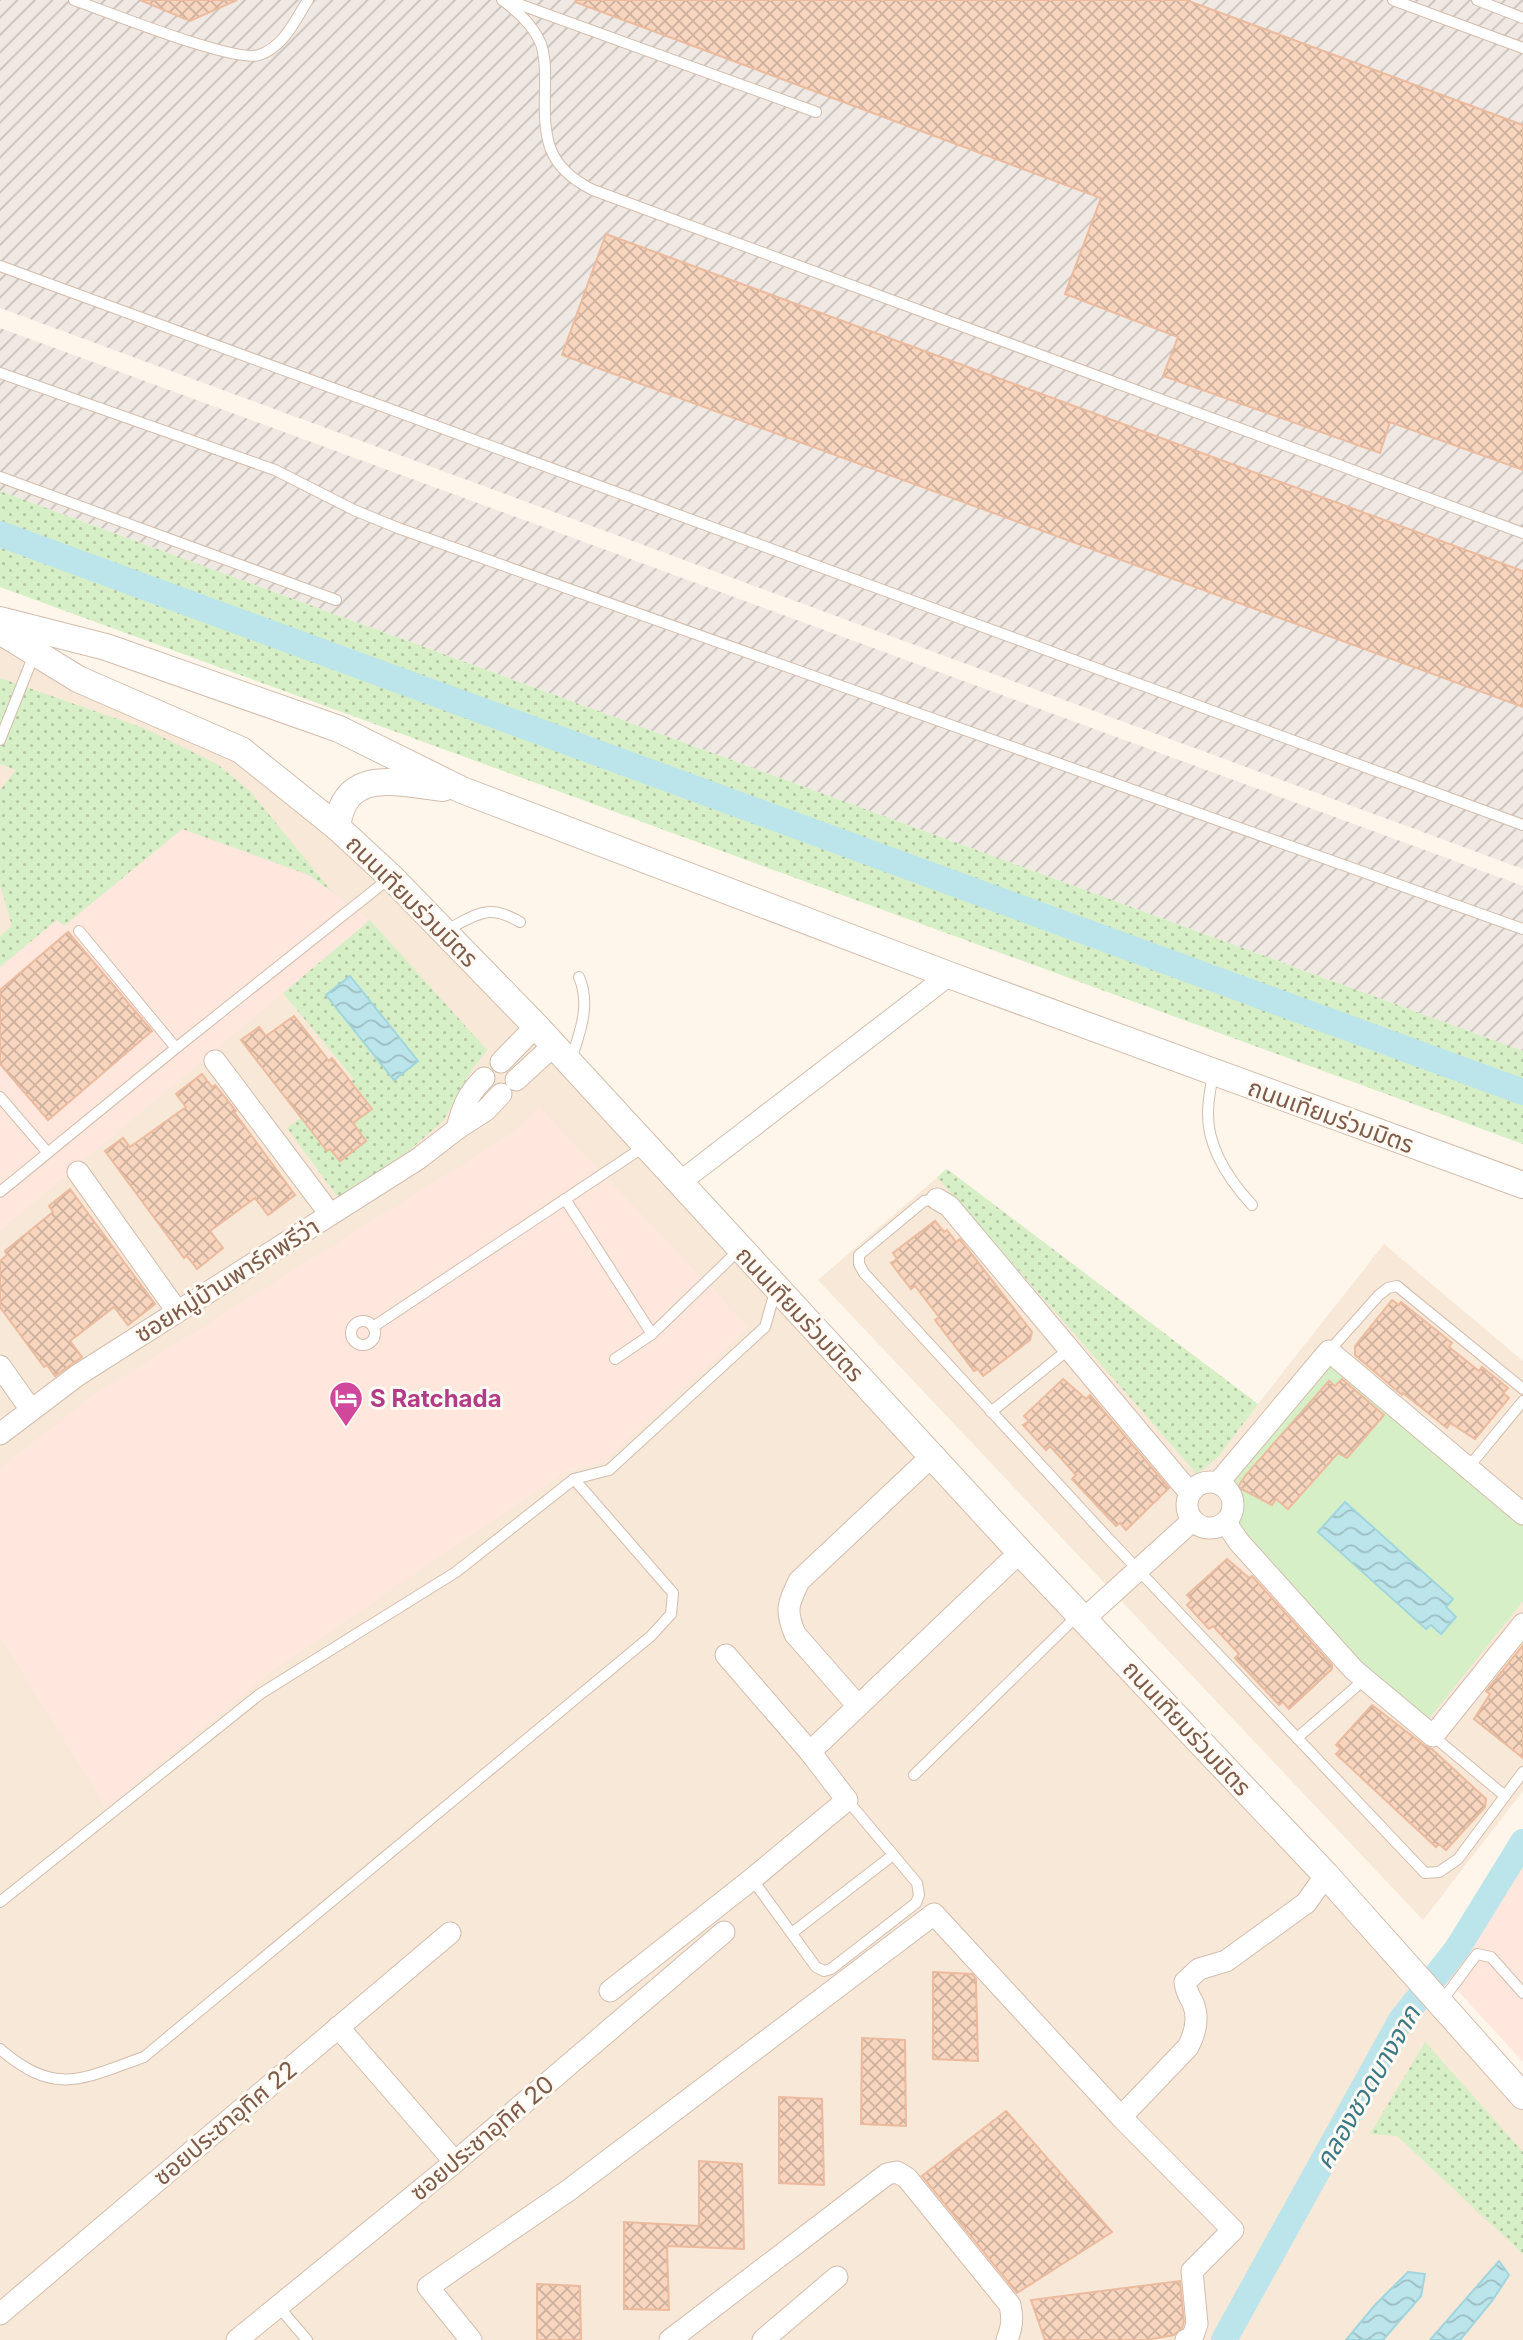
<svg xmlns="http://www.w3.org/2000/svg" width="1523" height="2340" font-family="Inter,'Noto Sans Thai',sans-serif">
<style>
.residential{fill:#f7e8d8}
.commercial{fill:#ffe7de}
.industrial{fill:url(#industrial-furrows)}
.grass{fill:url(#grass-dots)}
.park{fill:#d7efc6}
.water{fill:url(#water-waves);stroke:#a0d5de;stroke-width:2}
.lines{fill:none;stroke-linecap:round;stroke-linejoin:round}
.canal{stroke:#bbe5eb;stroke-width:26}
.building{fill:url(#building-cross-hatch);stroke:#ecba9d;stroke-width:2}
.service-casing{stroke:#d3bdad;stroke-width:12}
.minor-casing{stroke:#d3bdad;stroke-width:23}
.tertiary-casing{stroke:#d3bdad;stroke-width:28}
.service{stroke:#fff;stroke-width:10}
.minor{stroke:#fff;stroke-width:21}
.tertiary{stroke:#fff;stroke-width:26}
.labels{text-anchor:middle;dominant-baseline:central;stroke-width:6;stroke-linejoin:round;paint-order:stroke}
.street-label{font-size:24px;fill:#7e5b49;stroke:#fffaf3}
.hotel-label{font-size:24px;font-weight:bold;fill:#b23c85;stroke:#fffaf3;text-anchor:start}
.water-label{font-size:26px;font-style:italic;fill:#3a7884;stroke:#fffaf3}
</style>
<defs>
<pattern id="industrial-furrows" width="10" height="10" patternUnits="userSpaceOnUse" patternTransform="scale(1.75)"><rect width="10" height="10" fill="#f0e9e3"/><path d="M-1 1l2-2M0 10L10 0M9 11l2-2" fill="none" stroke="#c8c0ba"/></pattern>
<pattern id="grass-dots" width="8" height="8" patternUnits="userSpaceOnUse" patternTransform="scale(1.75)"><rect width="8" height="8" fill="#d7efc6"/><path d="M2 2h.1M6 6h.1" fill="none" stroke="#b4c5a3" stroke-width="1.8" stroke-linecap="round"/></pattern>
<pattern id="water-waves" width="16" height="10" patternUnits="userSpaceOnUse" patternTransform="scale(1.75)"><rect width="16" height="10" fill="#bbe5eb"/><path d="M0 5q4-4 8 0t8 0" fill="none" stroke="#9dbdc0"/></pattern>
<pattern id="building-cross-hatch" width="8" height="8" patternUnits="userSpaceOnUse" patternTransform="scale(1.75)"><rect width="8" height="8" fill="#f7d5bf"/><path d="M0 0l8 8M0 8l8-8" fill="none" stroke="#cdb09d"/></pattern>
</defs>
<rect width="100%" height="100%" fill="#fef6ea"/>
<g class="residential">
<path d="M 0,631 L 241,750 L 337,827 L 1523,2096 L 1523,2340 L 0,2340 Z"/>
<path d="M 947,1169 L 1258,1404 L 1384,1244 L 1523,1361 L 1523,1791 L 1423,1920 L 818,1280 Z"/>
</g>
<g class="commercial">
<path d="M 183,829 L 309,875 L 370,920 L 0,1231 L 0,967 L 57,919 L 65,926 Z"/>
<path d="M 539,1107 L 749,1327 L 604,1462 L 565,1472 L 272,1671 L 106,1808 L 0,1637 L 0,1468 L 95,1394 L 515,1131 Z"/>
<path d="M 1523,1866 L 1523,2062 L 1447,1979 Z"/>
</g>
<g class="industrial">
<path d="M 0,0 L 1523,0 L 1523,869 L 0,308 Z"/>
<path d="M 0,328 L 1523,886 L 1523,1051 L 0,491 Z"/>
</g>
<g class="grass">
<path d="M 0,491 L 1523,1051 L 1523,1144 L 0,587 Z"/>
<path d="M 0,678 L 146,729 L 217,764 L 250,791 L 332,892 L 309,875 L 182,829 L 64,926 L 57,920 L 0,967 L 0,936 L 12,926 L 0,884 L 0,790 L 16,770 L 0,764 Z"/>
<path d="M 370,920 L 487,1050 L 471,1071 L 443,1121 L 411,1149 L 340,1200 L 287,1128 L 354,1079 L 283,993 Z"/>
<path d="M 947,1169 L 1258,1404 L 1218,1457 L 1197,1474 L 937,1177 Z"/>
<path d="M 1425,2042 L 1523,2152 L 1523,2254 L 1397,2136 L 1370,2134 Z"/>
</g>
<path class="park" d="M 1326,1366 L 1337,1366 L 1523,1525 L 1523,1601 L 1428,1720 L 1374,1675 L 1237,1529 L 1241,1505 L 1230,1481 Z"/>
<g class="water">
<path d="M 350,976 L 418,1061 L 394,1080 L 326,995 Z"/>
<path d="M 1345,1502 L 1453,1599 L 1446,1607 L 1456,1617 L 1441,1634 L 1431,1625 L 1426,1629 L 1318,1532 Z"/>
<path d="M 1499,2261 L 1509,2275 L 1492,2301 L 1460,2340 L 1430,2340 Z"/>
<path d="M 1408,2272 L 1425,2274 L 1421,2296 L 1383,2340 L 1346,2340 L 1375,2305 Z"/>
</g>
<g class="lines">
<g class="canal">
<path d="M 0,534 L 1523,1092"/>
<path d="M 1224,2340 L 1401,2020 L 1457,1949 L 1523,1842"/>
</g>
</g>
<g class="building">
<path d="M 140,0 L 237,0 L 190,21 Z"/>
<path d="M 576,0 L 1186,0 L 1523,125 L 1523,470 L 1390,422 L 1380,453 L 1163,376 L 1178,337 L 1065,294 L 1101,198 L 575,2 Z"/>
<path d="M 606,234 L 1523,571 L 1523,707 L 562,355 Z"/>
<path d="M 68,932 L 152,1031 L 48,1120 L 0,1064 L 0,990 Z"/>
<path d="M 294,1016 L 329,1061 L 332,1058 L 372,1109 L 353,1123 L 366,1141 L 340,1161 L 330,1149 L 327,1151 L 241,1040 L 259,1027 L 266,1036 Z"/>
<path d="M 202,1074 L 212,1087 L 215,1085 L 236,1111 L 234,1112 L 295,1195 L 268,1215 L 255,1198 L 210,1231 L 223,1248 L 197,1269 L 187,1256 L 184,1258 L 105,1151 L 123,1138 L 130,1147 L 186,1107 L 176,1094 Z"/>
<path d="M 70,1189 L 155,1304 L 128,1325 L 114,1307 L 70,1341 L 82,1357 L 55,1376 L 47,1365 L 44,1367 L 0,1307 L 0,1261 L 7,1255 L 5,1251 L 53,1212 L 49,1206 Z"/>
<path d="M 935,1221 L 944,1232 L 947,1230 L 956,1242 L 960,1239 L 1032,1332 L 1030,1340 L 983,1376 L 978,1369 L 974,1371 L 935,1320 L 939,1317 L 915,1286 L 911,1289 L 891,1263 L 897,1259 L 893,1253 Z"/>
<path d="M 1392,1300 L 1399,1305 L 1401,1302 L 1452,1343 L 1449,1347 L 1479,1371 L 1482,1367 L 1508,1388 L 1503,1393 L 1509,1398 L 1475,1439 L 1450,1423 L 1447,1428 L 1403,1393 L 1402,1395 L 1355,1355 L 1355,1346 Z"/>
<path d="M 1063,1379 L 1086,1399 L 1090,1395 L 1169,1488 L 1126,1530 L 1120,1523 L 1116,1526 L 1072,1479 L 1076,1475 L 1050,1446 L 1046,1450 L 1023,1425 L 1029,1421 L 1024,1416 Z"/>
<path d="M 1342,1379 L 1384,1415 L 1347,1458 L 1338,1453 L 1288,1509 L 1276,1499 L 1272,1505 L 1238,1487 L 1245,1476 L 1329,1381 L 1335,1386 Z"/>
<path d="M 1227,1559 L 1249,1578 L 1252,1576 L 1332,1665 L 1332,1669 L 1289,1709 L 1283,1702 L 1279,1705 L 1235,1658 L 1239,1654 L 1213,1626 L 1209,1629 L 1187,1605 L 1192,1600 L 1187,1595 Z"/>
<path d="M 1523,1645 L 1523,1758 L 1474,1719 L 1490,1694 L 1486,1691 Z"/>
<path d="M 1372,1705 L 1425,1746 L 1432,1749 L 1486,1799 L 1485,1807 L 1446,1850 L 1439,1844 L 1436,1847 L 1336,1754 L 1341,1749 L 1336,1745 Z"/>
<path d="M 933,1972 L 972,1974 L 976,1979 L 978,2061 L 933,2059 Z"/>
<path d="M 862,2038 L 905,2040 L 906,2126 L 861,2124 Z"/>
<path d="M 779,2097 L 822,2099 L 824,2185 L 779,2183 Z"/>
<path d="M 1006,2111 L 1112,2232 L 1017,2293 L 922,2176 Z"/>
<path d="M 699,2161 L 742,2164 L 744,2249 L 667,2246 L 669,2310 L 624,2309 L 624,2222 L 699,2226 Z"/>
<path d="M 1180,2281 L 1184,2322 L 1182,2328 L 1174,2335 L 1146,2340 L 1045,2340 L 1031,2300 Z"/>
<path d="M 537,2284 L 580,2286 L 581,2340 L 537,2340 Z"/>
</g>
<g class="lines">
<g class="service-casing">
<g id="service">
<path d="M 74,0 C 106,11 233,63 259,55 C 284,47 295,20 308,0"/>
<path d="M 502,0 C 519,12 533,25 541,44 C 546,58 545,73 545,87 C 544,136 544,166 593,190 L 1523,533"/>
<path d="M 1393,0 L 1523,48"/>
<path d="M 1477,0 L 1523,18"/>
<path d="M 513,2 L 816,112"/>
<path d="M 0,266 L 1523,825"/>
<path d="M 0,373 L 275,470 L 354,510 L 398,528 L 1523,929"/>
<path d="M 0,477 L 336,600"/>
<path d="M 0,740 L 35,652"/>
<path d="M 79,931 L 176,1048"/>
<path d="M 444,931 C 476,916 486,902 520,922"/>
<path d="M 571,1060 C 580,1032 591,1005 579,977"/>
<path d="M 1213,1074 C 1211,1086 1208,1100 1208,1112 C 1207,1147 1230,1181 1252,1205"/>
<path d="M 0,1097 L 48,1153"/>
<path d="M 0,1192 L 176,1048 L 391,877"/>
<path d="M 565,1199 L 652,1334"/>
<path d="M 937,1199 L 924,1201 L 859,1255 L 859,1264 L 864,1273 L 1107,1537 L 1425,1873 L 1439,1872 L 1458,1859 L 1505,1796"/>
<circle cx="363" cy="1333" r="12"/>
<path d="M 373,1327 L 645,1146"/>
<path d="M 1329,1351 L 1379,1295 L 1388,1288 L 1397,1286 L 1523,1389"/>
<path d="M 615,1359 L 652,1334 L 740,1249"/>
<path d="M 991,1412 L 1069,1349"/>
<path d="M 1467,1469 L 1523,1401"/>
<path d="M 1433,1736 L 1505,1796 L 1523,1772"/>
<path d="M 1297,1738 L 1365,1679"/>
<path d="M 914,1775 L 1078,1615"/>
<path d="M 752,1879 L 816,1967 L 824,1971 L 831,1969 L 916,1903 L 919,1895 L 917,1883 L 847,1800"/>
<path d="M 0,1902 L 260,1694 L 456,1572 L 574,1479 L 609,1470 L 765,1327 L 776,1288"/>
<path d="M 792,1933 L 893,1855"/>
<path d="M 1441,2002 L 1477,1954 L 1491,1957 L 1523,1993"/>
<path d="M 0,2049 C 56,2097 82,2079 144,2057 L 651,1636 L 671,1614 L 673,1593 L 574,1479"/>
<path d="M 278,2306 L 307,2340"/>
</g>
</g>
<g class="minor-casing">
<g id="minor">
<path d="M 215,1061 L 330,1214"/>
<path d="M 501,1062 L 536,1026"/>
<path d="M 484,1078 C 468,1094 462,1107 457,1129 L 486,1110 L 501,1094"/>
<path d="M 516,1080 L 554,1045"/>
<path d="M 78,1172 L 177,1311"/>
<path d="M 679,1183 L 949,975"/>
<path d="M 937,1199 L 949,1206 L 1190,1493"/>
<path d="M 0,1366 L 31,1410"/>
<path d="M 0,1434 L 78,1375 L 418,1159 L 457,1129"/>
<circle cx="1210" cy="1505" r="23"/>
<path d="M 1218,1483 L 1329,1351 L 1523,1514"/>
<path d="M 1226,1523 L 1239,1542 L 1354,1670 L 1433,1736 L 1523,1624"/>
<path d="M 1084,1619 L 1192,1521"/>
<path d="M 858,1706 L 795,1634 C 785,1610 788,1604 799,1581 L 932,1456"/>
<path d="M 810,1752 L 1020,1552"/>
<path d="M 610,1991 L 752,1879 L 847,1800 L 810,1752 L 726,1655"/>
<path d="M 338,2027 L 455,2162"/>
<path d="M 1121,2117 L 1188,2047 C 1195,2034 1199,2018 1193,2003 C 1189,1995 1186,1992 1185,1982 L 1199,1969 L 1226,1961 L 1306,1903 L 1326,1875"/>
<path d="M 0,2314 L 450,1933"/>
<path d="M 237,2340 L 455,2162 L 724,1932"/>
<path d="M 471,2340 L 428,2287 L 569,2190 L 934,1914 L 1121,2117 L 1233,2230 L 1192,2271 L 1197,2324 L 1192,2338 L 1186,2340"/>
<path d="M 670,2340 L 887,2174 L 897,2172 L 907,2178 L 1010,2305 C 1013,2319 1012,2327 1007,2340"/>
<path d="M 763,2340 L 837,2277"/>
</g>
</g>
<g class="tertiary-casing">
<g id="tertiary">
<path d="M 0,620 L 106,647 L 339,729 L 462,790 L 949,975 L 1523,1185"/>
<path d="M 0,631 L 78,679 L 241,750 L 337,827 L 391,877 L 536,1026 L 1020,1552 L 1326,1875 L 1523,2096"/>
<path d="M 337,827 C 345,766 398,783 443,788"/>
</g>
</g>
<use href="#service" class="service"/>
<use href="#minor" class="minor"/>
<use href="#tertiary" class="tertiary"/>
</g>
<defs>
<g id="hotel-pin" transform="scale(1.75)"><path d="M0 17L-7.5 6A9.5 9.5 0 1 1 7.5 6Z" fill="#d1479c" stroke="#fffaf3"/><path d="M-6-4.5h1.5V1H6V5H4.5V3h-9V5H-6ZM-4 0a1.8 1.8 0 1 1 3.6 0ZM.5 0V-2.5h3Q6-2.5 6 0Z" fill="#fff"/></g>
</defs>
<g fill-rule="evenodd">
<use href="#hotel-pin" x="346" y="1398"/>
</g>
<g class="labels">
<g class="street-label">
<text transform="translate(412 901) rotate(45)">ถนนเทียมร่วมมิตร</text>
<text transform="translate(1331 1116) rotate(20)">ถนนเทียมร่วมมิตร</text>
<text transform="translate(227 1280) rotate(-32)">ซอยหมู่บ้านพาร์คพรีว่า</text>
<text transform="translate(800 1314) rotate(47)">ถนนเทียมร่วมมิตร</text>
<text transform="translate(1187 1728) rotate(47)">ถนนเทียมร่วมมิตร</text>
<text transform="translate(225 2123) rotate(-40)">ซอยประชาอุทิศ 22</text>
<text transform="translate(482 2138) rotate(-40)">ซอยประชาอุทิศ 20</text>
</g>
<g class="hotel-label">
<text x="370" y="1398">S Ratchada</text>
</g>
<g class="water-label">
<text transform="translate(1367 2087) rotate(-60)">คลองชวดบางจาก</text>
</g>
</g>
</svg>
